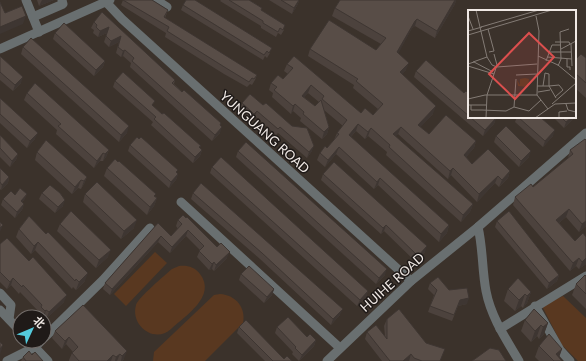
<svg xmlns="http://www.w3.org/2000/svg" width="586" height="361" font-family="Lato,'Noto Sans SC',sans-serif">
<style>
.green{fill:#593820}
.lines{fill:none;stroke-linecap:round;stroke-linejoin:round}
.minor{stroke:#696f70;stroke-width:9}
.wall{fill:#4c423d;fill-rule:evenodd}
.shaded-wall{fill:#3e3632}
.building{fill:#584d47;stroke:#3e3632}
.labels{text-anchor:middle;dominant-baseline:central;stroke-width:3;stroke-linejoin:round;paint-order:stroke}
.street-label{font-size:13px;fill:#f0e9e5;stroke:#1f1a18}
.inset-road{fill:none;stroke:#837b75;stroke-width:1}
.view{fill:#db4f4e;fill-opacity:0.15;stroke:#db4f4e;stroke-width:2}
.inset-edge{fill:none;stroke:#f0e9e5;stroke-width:2}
</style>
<rect width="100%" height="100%" fill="#3b322b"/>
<g class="green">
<path d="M 155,252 L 167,263 L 126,306 L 114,294 Z"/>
<path d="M 179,266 C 187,265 195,267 200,274 C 217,296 185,316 171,329 C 155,344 130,326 136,305 C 138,298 165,275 172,269 Z"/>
<path d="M 220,294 C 236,295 246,308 243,323 L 205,361 L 153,361 L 154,352 L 214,295 Z"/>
<path d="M 563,296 L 586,318 L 586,361 L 578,361 L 562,345 L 542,306 Z"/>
</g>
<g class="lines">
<g class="minor">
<path d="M 26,0 L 39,32"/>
<path d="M 104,0 L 122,19 L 411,281"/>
<path d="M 156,0 L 167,7"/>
<path d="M 33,17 L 63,4 L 62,0"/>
<path d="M 0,49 L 110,0"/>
<path d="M 181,202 L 340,348"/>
<path d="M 478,227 C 483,248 482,270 486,291 C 491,317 506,339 519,361"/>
<path d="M 0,293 L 11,305 L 9,319"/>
<path d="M 535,306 L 560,350 L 570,361"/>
<path d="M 0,310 L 20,331"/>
<path d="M 500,329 L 586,276"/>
<path d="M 44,338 L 103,280 L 150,228"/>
<path d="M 29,341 L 48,361"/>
<path d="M 7,361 L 35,347 L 41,341"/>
<path d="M 327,361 L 411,281 L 478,227 L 586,133"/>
</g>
</g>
<g class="wall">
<path d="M 37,0 L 54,0 L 39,6 Z"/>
<path d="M 123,0 L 152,0 L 168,10 L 165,18 L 257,75 L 255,80 L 252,85 L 250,84 L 247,87 L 224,74 L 165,37 L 166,33 L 121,5 Z"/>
<path d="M 221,0 L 249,0 L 262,8 L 261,10 L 284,30 L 281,35 L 278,33 L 276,37 L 261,28 L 261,26 L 220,1 Z"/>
<path d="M 269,0 L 299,0 L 298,4 L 292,14 Z"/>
<path d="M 340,0 L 456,0 L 455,4 L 435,38 L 415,26 L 412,28 L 398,53 L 406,70 L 402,74 L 433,114 L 420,127 L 429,134 L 476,141 L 474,148 L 466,157 L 472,164 L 510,171 L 508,178 L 499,187 L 495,183 L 477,202 L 451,175 L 448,179 L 398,134 L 395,136 L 473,204 L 470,212 L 461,222 L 386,155 L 387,152 L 368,136 L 365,139 L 356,131 L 351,137 L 449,225 L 447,233 L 439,242 L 378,185 L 374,189 L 336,154 L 325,167 L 317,160 L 320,153 L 327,148 L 334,140 L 337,133 L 343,126 L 324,110 L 329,127 L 327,134 L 322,139 L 300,121 L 301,118 L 293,111 L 291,114 L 272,97 L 273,93 L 269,90 L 271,83 L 283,79 L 288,74 L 284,71 L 287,64 L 361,113 L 373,115 L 378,109 L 353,88 L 354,85 L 308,56 L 310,49 L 376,50 L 381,44 L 332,16 L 335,8 ZM 308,93 L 319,102 L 315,106 L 304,97 Z"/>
<path d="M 183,5 L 270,53 L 267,58 L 265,56 L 263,60 L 181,10 Z"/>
<path d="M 94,22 L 175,80 L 174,84 L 220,126 L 220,133 L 212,141 L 130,67 L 131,63 L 123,56 L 121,57 L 116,53 L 119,42 L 109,47 L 104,42 L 107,33 L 98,37 L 93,33 L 94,30 L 91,28 Z"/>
<path d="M 55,33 L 105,61 L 103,67 L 94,76 L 53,39 Z"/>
<path d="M 23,47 L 127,133 L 119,142 L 21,54 Z"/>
<path d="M 0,56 L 21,83 L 13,91 L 0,80 Z"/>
<path d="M 586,58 L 586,98 L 575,88 L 575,60 Z"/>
<path d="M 416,71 L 464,93 L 469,94 L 469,117 L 495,117 L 496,118 L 494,124 L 483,136 L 414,77 Z"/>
<path d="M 115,81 L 153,106 L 202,150 L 200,156 L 193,163 L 151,125 L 153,122 L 113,87 Z"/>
<path d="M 27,93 L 109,150 L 106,157 L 103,161 L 100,161 L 94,168 L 56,134 L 57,130 L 24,100 Z"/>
<path d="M 250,94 L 312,151 L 307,158 L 278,133 L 276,135 L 255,116 L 252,119 L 240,109 L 242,103 Z"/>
<path d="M 0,98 L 35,139 L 27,148 L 0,123 Z"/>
<path d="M 517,117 L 540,117 L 553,136 L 543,147 L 515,122 Z"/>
<path d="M 553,117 L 575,117 L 564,128 Z"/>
<path d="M 0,135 L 18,154 L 16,160 L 10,167 L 0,157 Z"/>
<path d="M 496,136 L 529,157 L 519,167 L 494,142 Z"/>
<path d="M 586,140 L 586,226 L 579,232 L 566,217 L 559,223 L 575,241 L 586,237 L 586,264 L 579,269 L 576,266 L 570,271 L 513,205 L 515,197 L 533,187 L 568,158 L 570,150 Z"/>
<path d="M 130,145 L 178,174 L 176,180 L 169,188 L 128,151 Z"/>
<path d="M 238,151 L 385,275 L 376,284 L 236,157 Z"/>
<path d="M 37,152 L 87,177 L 84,184 L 81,189 L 78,188 L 72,194 L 35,160 Z"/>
<path d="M 212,167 L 368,291 L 366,297 L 357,306 L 210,173 Z"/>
<path d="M 0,168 L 9,177 L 8,183 L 1,190 L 0,189 Z"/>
<path d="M 107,168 L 157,198 L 154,206 L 147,215 L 104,176 Z"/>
<path d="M 323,174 L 425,252 L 416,262 L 384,231 L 381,234 L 321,180 Z"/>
<path d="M 42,193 L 63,206 L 55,213 L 39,199 Z"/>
<path d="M 193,193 L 340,315 L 331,325 L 260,259 L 191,199 Z"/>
<path d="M 27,194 L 24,200 L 22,202 L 24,204 L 22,210 L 15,218 L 1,205 L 3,199 L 15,195 Z"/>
<path d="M 85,194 L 134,228 L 121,239 L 83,202 Z"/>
<path d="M 29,216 L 85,281 L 76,290 L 73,287 L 72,289 L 35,250 L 31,254 L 16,237 L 19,229 Z"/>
<path d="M 178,220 L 227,258 L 214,271 L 212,269 L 209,270 L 197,257 L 200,250 L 186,236 L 170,253 L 158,242 L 110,295 L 103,289 L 105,283 L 158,223 L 171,236 L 178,229 L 176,226 Z"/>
<path d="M 497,221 L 559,275 L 557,281 L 547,289 L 495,227 Z"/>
<path d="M 60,224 L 108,257 L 96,268 L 57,231 Z"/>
<path d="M 0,244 L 64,302 L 46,319 L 44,317 L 41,317 L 38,314 L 39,312 L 20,292 L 19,294 L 11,285 L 7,289 L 0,282 Z"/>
<path d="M 241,274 L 274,289 L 272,295 L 264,303 L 239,280 Z"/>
<path d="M 586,276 L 586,309 L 572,295 L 576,284 Z"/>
<path d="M 430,283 L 449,290 L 467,304 L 458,306 L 452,321 L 428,312 L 434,295 L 428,289 Z"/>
<path d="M 508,289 L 531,292 L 527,303 L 523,308 L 521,306 L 515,311 L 504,301 Z"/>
<path d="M 83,305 L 124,359 L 122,361 L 69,361 L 69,360 L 72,353 L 73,352 L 66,344 L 62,349 L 52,338 L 55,331 Z"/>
<path d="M 387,319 L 440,361 L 382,361 L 365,339 L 367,332 L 385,336 L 384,326 Z"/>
<path d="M 525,320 L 548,323 L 544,334 L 539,339 L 537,336 L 531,342 L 521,331 Z"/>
<path d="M 239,327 L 284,359 L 292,361 L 265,361 L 237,333 Z"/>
<path d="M 277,327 L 316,340 L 314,346 L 299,361 L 292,354 L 293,352 L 275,333 Z"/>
<path d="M 539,346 L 562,349 L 559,357 L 562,361 L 539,361 L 535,357 Z"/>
<path d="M 32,355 L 43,361 L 21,361 L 23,357 Z"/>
</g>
<g class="shaded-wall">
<path d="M 42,0 L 54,0 L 39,6 Z"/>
<path d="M 299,0 L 298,4 L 292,14 L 294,8 Z"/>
<path d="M 455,0 L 456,0 L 455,4 L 435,38 L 437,31 Z"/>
<path d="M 26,16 L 23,24 L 0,34 L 0,27 Z"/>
<path d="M 417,19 L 415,26 L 412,28 L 395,60 L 397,52 L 415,21 Z"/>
<path d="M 109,27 L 107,33 L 98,37 L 100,31 Z"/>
<path d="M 121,36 L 119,42 L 109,47 L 111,41 Z"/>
<path d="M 125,50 L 123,56 L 121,57 L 123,51 Z"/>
<path d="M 105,61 L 103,67 L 94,76 L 96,70 Z"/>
<path d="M 409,63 L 406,70 L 398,80 L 400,72 Z"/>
<path d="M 23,77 L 21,83 L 13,91 L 15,85 Z"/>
<path d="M 311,85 L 308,93 L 300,103 L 302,96 Z"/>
<path d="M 295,104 L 293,111 L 291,114 L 293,106 Z"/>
<path d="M 436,106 L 433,114 L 416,132 L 418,125 Z"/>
<path d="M 257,111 L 255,116 L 252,119 L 254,114 Z"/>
<path d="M 572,117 L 575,117 L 564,128 L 566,122 Z"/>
<path d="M 496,118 L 494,124 L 483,136 L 485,130 Z"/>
<path d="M 358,124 L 356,131 L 346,142 L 349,135 Z"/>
<path d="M 129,126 L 127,133 L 119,142 L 121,135 Z"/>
<path d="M 222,127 L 220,133 L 212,141 L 215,135 Z"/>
<path d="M 329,127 L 327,134 L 322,139 L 324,132 Z"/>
<path d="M 401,127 L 398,134 L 391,142 L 393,134 Z"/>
<path d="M 371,128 L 368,136 L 365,139 L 368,132 Z"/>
<path d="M 555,130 L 553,136 L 543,147 L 545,141 Z"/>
<path d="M 38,133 L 35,139 L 27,148 L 30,141 Z"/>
<path d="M 476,141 L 474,148 L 461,163 L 464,155 Z"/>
<path d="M 314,146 L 312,151 L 307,158 L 309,152 Z"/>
<path d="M 339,147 L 336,154 L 325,167 L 328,160 Z"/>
<path d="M 109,150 L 106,157 L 103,161 L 105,154 Z"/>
<path d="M 202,150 L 200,156 L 193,163 L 195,157 Z"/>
<path d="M 531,151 L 529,157 L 519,167 L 521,161 Z"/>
<path d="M 103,153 L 100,161 L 94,168 L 97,161 Z"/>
<path d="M 18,154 L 16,160 L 10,167 L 12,161 Z"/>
<path d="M 453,168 L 451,175 L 448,179 L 450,171 Z"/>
<path d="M 510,171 L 508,178 L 499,187 L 502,180 Z"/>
<path d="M 178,174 L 176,180 L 169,188 L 171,182 Z"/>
<path d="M 498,176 L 495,183 L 477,202 L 479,194 Z"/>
<path d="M 9,177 L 8,183 L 1,190 L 2,185 Z"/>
<path d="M 87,177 L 84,184 L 81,189 L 84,181 Z"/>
<path d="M 380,178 L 378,185 L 374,189 L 377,182 Z"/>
<path d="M 81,180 L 78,188 L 72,194 L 75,187 Z"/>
<path d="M 27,194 L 24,200 L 18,207 L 21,201 Z"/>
<path d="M 157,198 L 154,206 L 147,215 L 150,207 Z"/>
<path d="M 65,200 L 63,206 L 55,213 L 58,207 Z"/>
<path d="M 24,204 L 22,210 L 15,218 L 17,212 Z"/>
<path d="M 473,204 L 470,212 L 461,222 L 463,215 Z"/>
<path d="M 569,209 L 566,217 L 554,227 L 556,220 Z"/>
<path d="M 137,220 L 134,228 L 121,239 L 124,231 Z"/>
<path d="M 586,221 L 586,226 L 579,232 L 582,224 Z"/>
<path d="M 3,225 L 0,232 L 0,233 L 0,228 Z"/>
<path d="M 386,225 L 384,231 L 381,234 L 383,228 Z"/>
<path d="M 449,225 L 447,233 L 439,242 L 441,234 Z"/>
<path d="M 188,230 L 186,236 L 170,253 L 172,247 Z"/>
<path d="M 161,236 L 158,242 L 110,295 L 112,289 Z"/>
<path d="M 38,242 L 35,250 L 31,254 L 34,246 Z"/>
<path d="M 427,246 L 425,252 L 416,262 L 418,256 Z"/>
<path d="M 111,250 L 108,257 L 96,268 L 99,260 Z"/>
<path d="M 230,252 L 227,258 L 214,271 L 216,265 Z"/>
<path d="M 579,258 L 576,266 L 570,271 L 573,263 Z"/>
<path d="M 586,258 L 586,264 L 579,269 L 582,262 Z"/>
<path d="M 214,262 L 212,269 L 209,270 L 212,264 Z"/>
<path d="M 387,269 L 385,275 L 376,284 L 379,278 Z"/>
<path d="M 88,273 L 85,281 L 76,290 L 79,282 Z"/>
<path d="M 559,275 L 557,281 L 547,289 L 549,283 Z"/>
<path d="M 13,278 L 11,285 L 7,289 L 10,282 Z"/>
<path d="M 274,289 L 272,295 L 264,303 L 267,297 Z"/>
<path d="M 368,291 L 366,297 L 357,306 L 360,300 Z"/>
<path d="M 531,292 L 527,303 L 523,308 L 527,296 Z"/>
<path d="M 525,294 L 521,306 L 515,311 L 519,300 Z"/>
<path d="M 67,295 L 64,302 L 46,319 L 49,312 Z"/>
<path d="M 469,298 L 467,304 L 458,306 L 460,300 Z"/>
<path d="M 343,309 L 340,315 L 331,325 L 333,319 Z"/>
<path d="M 46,310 L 44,317 L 43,317 L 45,311 Z"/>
<path d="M 548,323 L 544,334 L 539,339 L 543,327 Z"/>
<path d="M 541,325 L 537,336 L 531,342 L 535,331 Z"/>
<path d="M 69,337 L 66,344 L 62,349 L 65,341 Z"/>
<path d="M 316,340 L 314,346 L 299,361 L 302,355 Z"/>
<path d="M 3,345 L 0,355 L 0,349 Z"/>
<path d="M 562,349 L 558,360 L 556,354 Z"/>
<path d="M 127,351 L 124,359 L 122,361 L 121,361 L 122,356 Z"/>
<path d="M 120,354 L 117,361 L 115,361 L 116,357 Z"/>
<path d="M 411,354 L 409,361 L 403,361 Z"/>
<path d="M 113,355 L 111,361 L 107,361 Z"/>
</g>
<g class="building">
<path d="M 123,0 L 152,0 L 168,10 L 164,17 L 257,75 L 254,79 L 252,78 L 249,82 L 226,68 L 167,31 L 169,27 Z"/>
<path d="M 186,0 L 195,0 L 272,48 L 269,53 L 267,51 L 264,55 L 183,5 Z"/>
<path d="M 229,0 L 249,0 L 262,8 L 261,10 L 285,25 L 283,30 L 280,28 L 278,32 L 263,23 L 263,21 Z"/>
<path d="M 281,0 L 299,0 L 294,8 Z"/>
<path d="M 340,0 L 455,0 L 437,31 L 417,19 L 415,21 L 397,52 L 409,63 L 400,72 L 436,106 L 418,125 L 429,134 L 446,115 L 476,141 L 464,155 L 472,164 L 488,149 L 510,171 L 502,180 L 498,176 L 479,194 L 453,168 L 450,171 L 401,127 L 393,134 L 473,204 L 463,215 L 389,147 L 390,145 L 371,128 L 368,132 L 358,124 L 349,135 L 449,225 L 441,234 L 380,178 L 377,182 L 339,147 L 328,160 L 320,153 L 325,146 L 327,148 L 339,134 L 337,133 L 347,120 L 322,99 L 324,96 L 311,85 L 302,96 L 315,106 L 321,100 L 329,127 L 324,132 L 303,114 L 304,112 L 295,104 L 293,106 L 274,90 L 277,87 L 271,83 L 278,75 L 283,79 L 293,68 L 287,64 L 294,56 L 361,113 L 365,108 L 373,115 L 383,104 L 356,81 L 358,79 L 310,49 L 329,20 L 376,50 L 386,38 L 335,8 Z"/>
<path d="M 0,2 L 5,13 L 22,6 L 26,16 L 0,27 Z"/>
<path d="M 102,12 L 175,80 L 172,83 L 182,92 L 184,90 L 221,123 L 220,125 L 222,127 L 215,135 L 132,61 L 134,58 L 125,50 L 123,51 L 118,47 L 121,36 L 111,41 L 106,36 L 109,27 L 100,31 L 96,27 L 97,25 L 94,22 Z"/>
<path d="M 64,23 L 105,61 L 96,70 L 55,33 Z"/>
<path d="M 31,38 L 129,126 L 121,135 L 23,47 Z"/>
<path d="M 581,54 L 586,58 L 586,83 L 575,73 L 575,60 Z"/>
<path d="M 0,56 L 23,77 L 15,85 L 0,72 Z"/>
<path d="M 426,60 L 464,93 L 466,91 L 469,94 L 469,116 L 416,71 Z"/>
<path d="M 123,72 L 155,101 L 152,105 L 162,114 L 164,113 L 201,146 L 199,147 L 202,150 L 195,157 L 154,119 L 156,117 L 115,81 Z"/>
<path d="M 35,83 L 109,150 L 105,154 L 103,153 L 97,161 L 58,126 L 61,124 L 27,93 Z"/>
<path d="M 250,94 L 263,105 L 266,103 L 292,126 L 307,128 L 314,146 L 309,152 L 280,127 L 278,129 L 257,111 L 254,114 L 242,103 Z"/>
<path d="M 0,98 L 38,133 L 30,141 L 0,114 Z"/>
<path d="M 470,117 L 495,117 L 496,118 L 485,130 Z"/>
<path d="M 518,117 L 540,117 L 555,130 L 545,141 Z"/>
<path d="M 561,117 L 572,117 L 566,122 Z"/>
<path d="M 506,126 L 531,151 L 521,161 L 496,136 Z"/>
<path d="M 0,135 L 18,154 L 12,161 L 0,148 Z"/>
<path d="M 137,137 L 139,139 L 141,137 L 178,170 L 176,172 L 178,174 L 171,182 L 130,145 Z"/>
<path d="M 585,139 L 586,140 L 586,221 L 582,224 L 569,209 L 556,220 L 575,241 L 583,233 L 586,237 L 586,258 L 582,262 L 579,258 L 573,263 L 515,197 L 531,184 L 533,187 L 573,154 L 570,150 Z"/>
<path d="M 46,140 L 87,177 L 84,181 L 81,180 L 75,187 L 37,152 Z"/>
<path d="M 246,142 L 387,269 L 379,278 L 238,151 Z"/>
<path d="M 221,157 L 368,291 L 360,300 L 212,167 Z"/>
<path d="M 115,159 L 118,162 L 119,161 L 156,194 L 154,196 L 157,198 L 150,207 L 107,168 Z"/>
<path d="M 334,162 L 427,246 L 418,256 L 386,225 L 383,228 L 323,174 Z"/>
<path d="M 0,168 L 9,177 L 2,185 L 0,182 Z"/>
<path d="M 97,182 L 137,220 L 124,231 L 85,194 Z"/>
<path d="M 201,183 L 343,309 L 333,319 L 262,253 L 193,193 Z"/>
<path d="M 50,185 L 60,193 L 65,200 L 58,207 L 42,193 Z"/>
<path d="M 20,188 L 27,194 L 21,201 L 24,204 L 17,212 L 3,199 L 11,191 L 15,195 Z"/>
<path d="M 71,211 L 111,250 L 99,260 L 60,224 Z"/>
<path d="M 509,211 L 559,275 L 549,283 L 497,221 Z"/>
<path d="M 183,215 L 186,218 L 187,217 L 217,247 L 221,243 L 230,252 L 216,265 L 214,262 L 212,264 L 199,251 L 204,246 L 188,230 L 172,247 L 161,236 L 112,289 L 105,283 L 158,223 L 171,236 L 182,224 L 178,220 Z"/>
<path d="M 29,216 L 46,234 L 48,232 L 88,273 L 79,282 L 76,279 L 75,281 L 38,242 L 34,246 L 19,229 Z"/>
<path d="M 0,222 L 3,225 L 0,228 Z"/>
<path d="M 7,238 L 29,261 L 33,257 L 67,295 L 49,312 L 46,310 L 45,311 L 41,307 L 42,305 L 23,285 L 22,287 L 13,278 L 10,282 L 0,272 L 0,244 Z"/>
<path d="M 249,266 L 274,289 L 267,297 L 241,274 Z"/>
<path d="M 585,275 L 586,276 L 586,294 L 576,284 Z"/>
<path d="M 438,277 L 449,290 L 467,288 L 469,298 L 460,300 L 454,315 L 430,306 L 437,290 L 430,283 Z"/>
<path d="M 518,278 L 531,292 L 527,296 L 525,294 L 519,300 L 508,289 Z"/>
<path d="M 83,305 L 127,351 L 122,356 L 120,354 L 116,357 L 113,355 L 107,361 L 79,361 L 72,353 L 78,347 L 69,337 L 65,341 L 55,331 Z"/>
<path d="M 399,309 L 426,343 L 445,349 L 440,361 L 422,361 L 414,358 L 411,354 L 403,361 L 390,361 L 367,332 L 376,325 L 387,339 L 387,319 Z"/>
<path d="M 534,309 L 548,323 L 543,327 L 541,325 L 535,331 L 525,320 Z"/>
<path d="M 288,317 L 307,337 L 310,334 L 316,340 L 302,355 L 295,348 L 296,347 L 277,327 Z"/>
<path d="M 246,320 L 284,359 L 287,356 L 292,361 L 273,361 L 239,327 Z"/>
<path d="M 549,334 L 562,349 L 556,354 L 562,361 L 554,361 L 539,346 Z"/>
<path d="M 0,342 L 3,345 L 0,349 Z"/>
<path d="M 490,348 L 499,350 L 506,361 L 472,361 Z"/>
<path d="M 29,351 L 32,355 L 35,352 L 43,361 L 26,361 L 23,357 Z"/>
</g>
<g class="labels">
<g class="street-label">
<text transform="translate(265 132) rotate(42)">YUNGUANG ROAD</text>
<text transform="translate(392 282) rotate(-42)">HUIHE ROAD</text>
</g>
</g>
<g transform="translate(468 10)">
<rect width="108" height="108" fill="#3b322b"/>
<path d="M 57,68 L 61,69 L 60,77 L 50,76 L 49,70 L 52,75 L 52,69 Z" fill="#593820"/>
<path class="inset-road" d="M 8,0 L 19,47 L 24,55 L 29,57 L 69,54M 0,6 L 5,19M 68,6 L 71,21 L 69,85 L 80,99M 13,17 L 71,0M 20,19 L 26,41 L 21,42M 0,21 L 14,17M 0,25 L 84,0M 87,32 L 101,32 L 102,34M 103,34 L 104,56M 93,39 L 108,31M 80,42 L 103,42M 70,46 L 90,55 L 108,70M 79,47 L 104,49M 99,49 L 99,57 L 102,57 L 102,60M 78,51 L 84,35 L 93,35M 5,52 L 19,47M 0,54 L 6,52 L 25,62M 0,56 L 26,64M 90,56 L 93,49 L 92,22 L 101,19M 48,65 L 69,64M 69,76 L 81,76 L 88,88M 75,76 L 77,63 L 81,64 L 81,76 L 91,75 L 95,80 L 87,87M 70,82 L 82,80M 0,89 L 17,85 L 69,85M 84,94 L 108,73M 98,94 L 100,100 L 108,102M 0,95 L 3,95 L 3,100 L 14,100M 3,95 L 18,95M 46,97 L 61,101 L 73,90M 14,100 L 38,101 L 46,97 L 48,69M 18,108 L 19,85 L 29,55 L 26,44M 67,108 L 87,94 L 108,93M 91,108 L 91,102 L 99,101"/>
<path class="view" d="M 61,23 L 86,47 L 47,89 L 21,64 Z"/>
<rect width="108" height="108" class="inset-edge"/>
</g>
<g transform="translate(32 329) rotate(46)"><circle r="19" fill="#1f1a18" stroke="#736d6a"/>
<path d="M0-3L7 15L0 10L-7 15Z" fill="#54cadc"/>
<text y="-6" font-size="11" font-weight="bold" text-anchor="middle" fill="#f0e9e5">北</text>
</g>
</svg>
